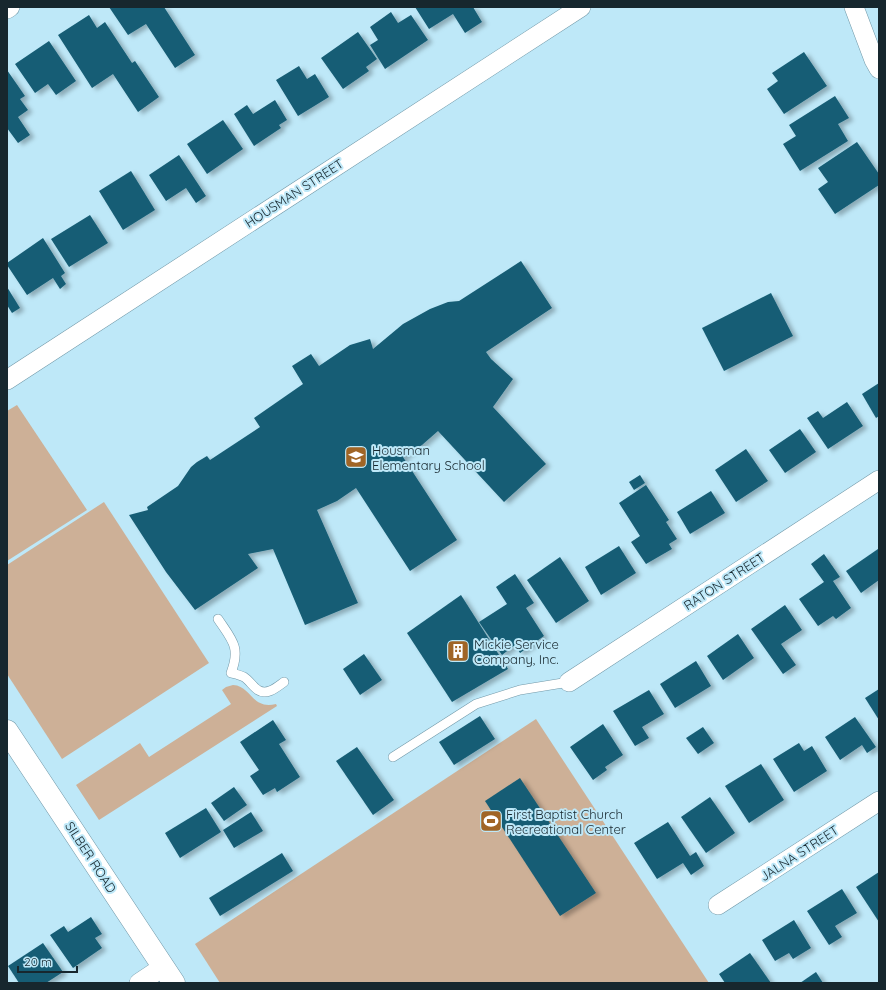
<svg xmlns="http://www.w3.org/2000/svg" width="886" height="990" font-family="Quicksand,sans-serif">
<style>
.green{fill:#cdb097}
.building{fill:#165d74;filter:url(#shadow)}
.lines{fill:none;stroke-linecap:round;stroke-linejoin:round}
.lane-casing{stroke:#7198a8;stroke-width:10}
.street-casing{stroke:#7198a8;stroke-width:20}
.secondary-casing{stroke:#7198a8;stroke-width:23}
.lane{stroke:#fff;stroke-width:9}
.street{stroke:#fff;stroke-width:19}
.secondary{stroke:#fff;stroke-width:22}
.labels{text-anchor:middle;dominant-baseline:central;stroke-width:4;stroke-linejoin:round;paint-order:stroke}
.street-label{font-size:13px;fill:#17272e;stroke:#bee8f8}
.poi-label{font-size:13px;fill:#17272e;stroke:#bee8f8;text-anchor:start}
</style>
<defs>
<filter id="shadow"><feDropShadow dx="4.5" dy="2.5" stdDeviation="2" flood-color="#0004"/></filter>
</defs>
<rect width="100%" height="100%" fill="#bee8f8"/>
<g class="green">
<path d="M 17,405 L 87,510 L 7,561 L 7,411 Z"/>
<path d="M 104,502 L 209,663 L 62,759 L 7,674 L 7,565 Z"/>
<path d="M 233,685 C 252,686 251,710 276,704 L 277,706 L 99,820 L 76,785 L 140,743 L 149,757 L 231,704 L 222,690 L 226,687 Z"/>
<path d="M 536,719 L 709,983 L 220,983 L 195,944 Z"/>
</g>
<g class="building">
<path d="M 109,7 L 164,7 L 195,55 L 175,68 L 146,24 L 128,35 Z"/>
<path d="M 415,7 L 473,7 L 482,22 L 465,33 L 453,14 L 429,29 Z"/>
<path d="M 391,12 L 398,23 L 411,15 L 428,40 L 385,69 L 370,45 L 378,40 L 370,27 Z"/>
<path d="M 89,15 L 97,28 L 105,22 L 132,63 L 135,61 L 159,97 L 138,112 L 113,74 L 92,88 L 58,35 Z"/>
<path d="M 358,32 L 377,59 L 366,67 L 369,71 L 343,89 L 321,58 Z"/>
<path d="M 49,41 L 76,81 L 56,95 L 48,84 L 35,93 L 15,64 Z"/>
<path d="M 804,52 L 827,86 L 784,114 L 767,89 L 778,81 L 772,73 Z"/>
<path d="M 299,66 L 307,79 L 315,74 L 329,97 L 298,116 L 276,80 Z"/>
<path d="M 7,70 L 25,96 L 20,99 L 28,110 L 18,117 L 30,135 L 18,143 L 7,128 Z"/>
<path d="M 835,96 L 849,118 L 838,124 L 848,141 L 800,171 L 783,144 L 796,136 L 789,125 Z"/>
<path d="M 275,100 L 287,120 L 279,125 L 281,128 L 254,146 L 234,114 L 247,105 L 253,114 Z"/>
<path d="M 223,120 L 243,149 L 207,174 L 187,144 Z"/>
<path d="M 857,142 L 879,174 L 879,185 L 835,214 L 818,189 L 828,182 L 818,168 Z"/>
<path d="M 179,155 L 206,196 L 196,203 L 186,188 L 166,201 L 149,175 Z"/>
<path d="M 131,171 L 155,210 L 123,230 L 99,191 Z"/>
<path d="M 90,215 L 108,243 L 69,267 L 51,239 Z"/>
<path d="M 43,238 L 65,273 L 61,276 L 66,284 L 60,289 L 53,278 L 27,295 L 7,265 L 7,263 Z"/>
<path d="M 521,261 L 552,308 L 486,352 L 491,359 L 513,379 L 493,407 L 546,464 L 504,502 L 438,431 L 422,445 L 403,457 L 457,540 L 410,571 L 356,488 L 337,501 L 317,510 L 358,603 L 305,625 L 273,549 L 248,554 L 258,568 L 195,610 L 166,572 L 129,515 L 148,510 L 147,507 L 178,486 L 191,467 L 197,462 L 207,456 L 210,460 L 260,427 L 254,418 L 303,384 L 292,366 L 311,354 L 319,366 L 350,345 L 370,339 L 373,349 L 403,324 L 430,309 L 448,302 L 459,301 Z"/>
<path d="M 7,287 L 20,308 L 12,313 L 7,305 Z"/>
<path d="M 771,293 L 793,336 L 724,371 L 702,328 Z"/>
<path d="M 879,383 L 879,416 L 876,418 L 862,394 Z"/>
<path d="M 847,402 L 863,426 L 828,449 L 807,418 L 818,411 L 823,418 Z"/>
<path d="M 800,429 L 816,452 L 785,473 L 769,450 Z"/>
<path d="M 746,449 L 768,481 L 736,502 L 715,470 Z"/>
<path d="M 640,475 L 645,483 L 634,490 L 629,482 Z"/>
<path d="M 646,485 L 669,520 L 666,522 L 677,539 L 669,544 L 672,549 L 646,564 L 631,542 L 640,536 L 619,503 Z"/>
<path d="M 711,491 L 725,513 L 690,534 L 677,512 Z"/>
<path d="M 619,546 L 636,573 L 601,595 L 585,567 Z"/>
<path d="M 878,549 L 879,580 L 861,593 L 846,571 Z"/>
<path d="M 824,554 L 840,577 L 833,581 L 851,608 L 836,619 L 833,616 L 818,626 L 799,599 L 824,582 L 811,564 Z"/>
<path d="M 560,557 L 589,601 L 556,623 L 527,580 Z"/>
<path d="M 515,574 L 534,603 L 526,608 L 544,636 L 520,653 L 515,645 L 502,655 L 479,622 L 507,604 L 496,587 Z"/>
<path d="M 461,595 L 508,669 L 452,702 L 407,633 Z"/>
<path d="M 785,605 L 802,630 L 781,644 L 796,665 L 783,674 L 751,629 Z"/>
<path d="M 738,634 L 754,658 L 723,680 L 707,656 Z"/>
<path d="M 364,654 L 382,680 L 360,695 L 343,669 Z"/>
<path d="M 696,661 L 711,686 L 675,708 L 660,684 Z"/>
<path d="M 879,689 L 879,720 L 865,698 Z"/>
<path d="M 649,690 L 664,714 L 642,727 L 649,738 L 635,746 L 613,711 Z"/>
<path d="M 480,716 L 495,739 L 454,765 L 439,742 Z"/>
<path d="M 855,717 L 876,747 L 867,753 L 862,745 L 840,760 L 825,737 Z"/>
<path d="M 273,720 L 286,740 L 279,744 L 300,777 L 277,792 L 275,788 L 263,795 L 250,776 L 259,770 L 240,742 Z"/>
<path d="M 603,724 L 623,755 L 605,767 L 607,770 L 593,780 L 570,747 Z"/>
<path d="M 703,727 L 714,743 L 698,754 L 686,738 Z"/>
<path d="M 799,743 L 804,751 L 812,746 L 827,771 L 794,792 L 773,759 Z"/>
<path d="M 357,747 L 394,800 L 373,815 L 336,761 Z"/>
<path d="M 761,764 L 784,800 L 749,823 L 725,786 Z"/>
<path d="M 520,778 L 596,893 L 560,916 L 485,801 Z"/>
<path d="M 234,787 L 247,805 L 224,821 L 211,803 Z"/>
<path d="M 710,797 L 735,833 L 706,853 L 681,817 Z"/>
<path d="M 206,808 L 221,832 L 180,858 L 165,833 Z"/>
<path d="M 251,812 L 263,831 L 234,848 L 223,830 Z"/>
<path d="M 668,822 L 690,856 L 696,852 L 704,866 L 691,875 L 683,863 L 657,879 L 634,843 Z"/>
<path d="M 282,853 L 293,871 L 220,916 L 209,898 Z"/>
<path d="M 879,872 L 879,922 L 856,887 Z"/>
<path d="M 842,889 L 857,913 L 835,926 L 842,937 L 829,945 L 807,911 Z"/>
<path d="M 91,917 L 102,934 L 95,938 L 102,948 L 73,968 L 50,935 L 64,926 L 68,932 Z"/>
<path d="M 794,920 L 811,948 L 793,959 L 789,953 L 775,961 L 762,940 Z"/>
<path d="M 43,943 L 63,972 L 46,983 L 19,983 L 8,966 Z"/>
<path d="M 750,953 L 771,983 L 725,983 L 719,974 Z"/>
<path d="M 816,972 L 823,983 L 800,983 Z"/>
</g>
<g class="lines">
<g class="lane-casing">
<g id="lane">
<path d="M 218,619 C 232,640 241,647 231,673 C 235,674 240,675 244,677 C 249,680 253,687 258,690 C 267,696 277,687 284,682"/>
<path d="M 393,757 L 476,704 L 520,690 L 569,682"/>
</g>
</g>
<g class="street-casing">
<g id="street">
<path d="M 854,7 L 874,60 L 879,69"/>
<path d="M 7,9 L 10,7"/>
<path d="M 7,380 L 581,7"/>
<path d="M 569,682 L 879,480"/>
<path d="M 718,905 L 879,801"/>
<path d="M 139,983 L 163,967"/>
</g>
</g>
<g class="secondary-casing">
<path id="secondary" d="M 7,731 L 174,983"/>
</g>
<use href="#lane" class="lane"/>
<use href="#street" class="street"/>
<use href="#secondary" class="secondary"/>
</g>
<defs>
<g id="school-square" transform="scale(1.15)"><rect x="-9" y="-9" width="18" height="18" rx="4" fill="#a06526" stroke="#bee8f8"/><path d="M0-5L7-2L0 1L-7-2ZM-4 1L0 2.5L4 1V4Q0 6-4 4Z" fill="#fff"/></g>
<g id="building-square" transform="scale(1.15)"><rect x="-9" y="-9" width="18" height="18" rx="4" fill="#a06526" stroke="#bee8f8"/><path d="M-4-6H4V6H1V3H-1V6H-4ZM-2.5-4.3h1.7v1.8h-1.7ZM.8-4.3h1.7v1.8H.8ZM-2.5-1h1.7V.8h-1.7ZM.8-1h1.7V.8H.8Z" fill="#fff"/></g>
<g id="stadium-square" transform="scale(1.15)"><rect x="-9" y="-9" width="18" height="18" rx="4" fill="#a06526" stroke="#bee8f8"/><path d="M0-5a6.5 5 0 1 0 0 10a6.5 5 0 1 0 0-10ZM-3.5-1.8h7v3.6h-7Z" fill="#fff"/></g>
</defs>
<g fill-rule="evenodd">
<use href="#school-square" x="356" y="457"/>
<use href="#building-square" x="458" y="651"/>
<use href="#stadium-square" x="491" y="821"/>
</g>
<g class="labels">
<g class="street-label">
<text transform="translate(294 193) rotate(-33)">HOUSMAN STREET</text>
<text transform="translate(724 581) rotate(-33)">RATON STREET</text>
<text transform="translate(799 853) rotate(-33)">JALNA STREET</text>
<text transform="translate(91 857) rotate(57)">SILBER ROAD</text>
</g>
<g class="poi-label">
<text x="372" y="450">Housman<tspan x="372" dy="15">Elementary School</tspan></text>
<text x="474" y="644">Mickie Service<tspan x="474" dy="15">Company, Inc.</tspan></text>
<text x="506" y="814">First Baptist Church<tspan x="506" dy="15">Recreational Center</tspan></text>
</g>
</g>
<rect width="886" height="990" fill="none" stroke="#17272e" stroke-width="16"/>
<path d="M18 966v6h59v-6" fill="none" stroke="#17272e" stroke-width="2"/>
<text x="24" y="966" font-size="12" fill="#17272e" stroke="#bee8f8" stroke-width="3" paint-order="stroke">20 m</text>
</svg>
